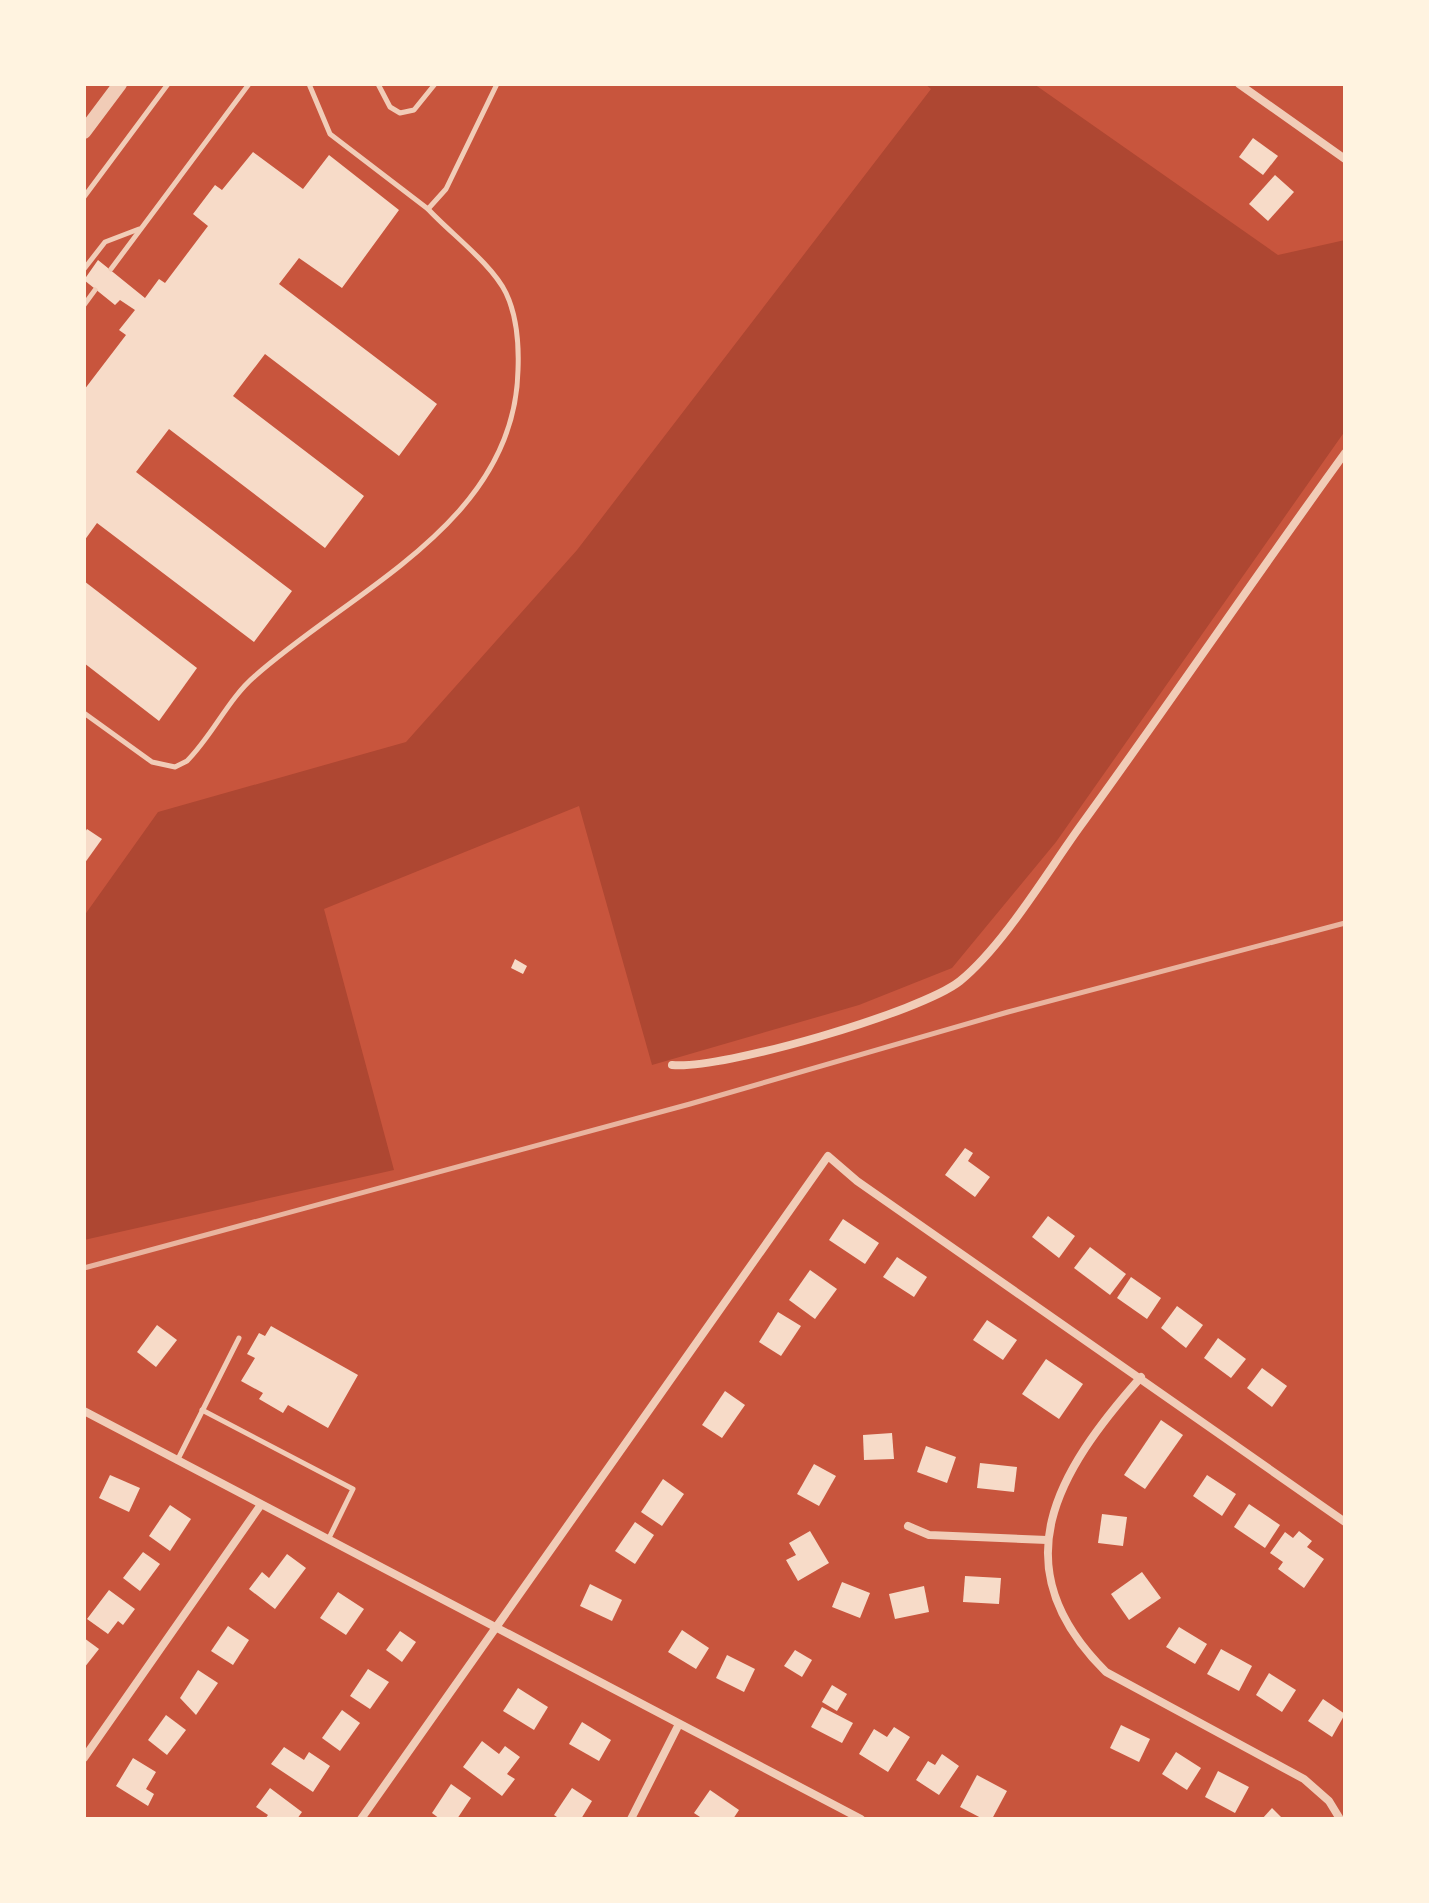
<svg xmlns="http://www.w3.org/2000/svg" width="1429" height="1903" font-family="Spectral,serif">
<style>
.green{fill:#ae4732}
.building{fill:#f7dbc8}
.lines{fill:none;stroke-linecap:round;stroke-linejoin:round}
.service{stroke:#f1ccb7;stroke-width:5}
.minor{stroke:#f1ccb7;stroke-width:8}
.tertiary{stroke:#f1ccb7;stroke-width:14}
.rail{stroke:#e9b49f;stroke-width:5}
</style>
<rect width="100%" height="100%" fill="#c8553d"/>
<path class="green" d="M 925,84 L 1034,84 L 1278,255 L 1345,240 L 1345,431 L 1056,842 L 952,968 L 859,1005 L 652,1065 L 579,806 L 324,909 L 394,1170 L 84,1240 L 84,916 L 158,812 L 406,742 L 577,550 L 931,89 Z"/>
<g class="building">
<path d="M 1253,138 L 1278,156 L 1263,175 L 1239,157 Z"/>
<path d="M 253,152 L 303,189 L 329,155 L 399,210 L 342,288 L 299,258 L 279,284 L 437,404 L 399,456 L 265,354 L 233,396 L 364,496 L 325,548 L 169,429 L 136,472 L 292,591 L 254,642 L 97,523 L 84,541 L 84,390 L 126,335 L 119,330 L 135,310 L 120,300 L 115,305 L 84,280 L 98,260 L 145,298 L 159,279 L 165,283 L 208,226 L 193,214 L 215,185 L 222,190 Z"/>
<path d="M 1275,175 L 1294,192 L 1268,221 L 1249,204 Z"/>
<path d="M 84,581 L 197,668 L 159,721 L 84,663 Z"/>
<path d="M 87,829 L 102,839 L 84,864 L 84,834 Z"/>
<path d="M 515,959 L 527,966 L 523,974 L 511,968 Z"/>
<path d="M 965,1148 L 973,1153 L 968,1161 L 990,1177 L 975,1197 L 945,1175 Z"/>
<path d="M 1048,1216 L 1075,1236 L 1059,1258 L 1032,1237 Z"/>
<path d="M 843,1219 L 879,1243 L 865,1264 L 829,1240 Z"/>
<path d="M 1090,1247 L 1126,1274 L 1110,1295 L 1074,1268 Z"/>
<path d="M 897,1257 L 927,1277 L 914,1297 L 883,1277 Z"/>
<path d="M 810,1270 L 837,1289 L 815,1319 L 789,1300 Z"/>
<path d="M 1131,1277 L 1161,1298 L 1147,1319 L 1117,1298 Z"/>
<path d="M 1177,1306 L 1203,1325 L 1186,1348 L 1161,1328 Z"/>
<path d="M 778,1312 L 801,1326 L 781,1356 L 759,1342 Z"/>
<path d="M 987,1320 L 1017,1340 L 1003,1360 L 973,1340 Z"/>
<path d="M 157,1325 L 177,1340 L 156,1367 L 137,1352 Z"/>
<path d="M 271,1326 L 358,1375 L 328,1428 L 288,1405 L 283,1413 L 259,1399 L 263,1393 L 241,1381 L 255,1358 L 247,1354 L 259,1333 L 265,1336 Z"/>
<path d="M 1218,1338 L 1246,1359 L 1231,1378 L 1204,1358 Z"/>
<path d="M 1046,1359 L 1083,1384 L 1059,1419 L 1022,1394 Z"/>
<path d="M 1262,1368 L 1287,1386 L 1272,1407 L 1247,1388 Z"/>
<path d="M 725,1391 L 745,1405 L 722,1438 L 702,1425 Z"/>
<path d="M 1161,1420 L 1183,1435 L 1145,1489 L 1124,1475 Z"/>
<path d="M 892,1433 L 894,1459 L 864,1460 L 863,1435 Z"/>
<path d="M 926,1446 L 956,1457 L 947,1483 L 917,1472 Z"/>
<path d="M 980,1463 L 1017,1467 L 1014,1492 L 977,1488 Z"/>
<path d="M 814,1464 L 836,1476 L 819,1506 L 797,1494 Z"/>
<path d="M 110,1475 L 140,1488 L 129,1512 L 99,1498 Z"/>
<path d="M 1207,1475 L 1236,1494 L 1222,1516 L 1193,1496 Z"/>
<path d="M 663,1479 L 684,1494 L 662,1526 L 641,1512 Z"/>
<path d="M 1249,1504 L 1280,1525 L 1265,1548 L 1234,1527 Z"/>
<path d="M 170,1505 L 191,1519 L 170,1551 L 149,1536 Z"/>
<path d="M 1102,1514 L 1127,1517 L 1123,1546 L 1098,1543 Z"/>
<path d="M 635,1522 L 654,1535 L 635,1564 L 615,1551 Z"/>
<path d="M 810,1531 L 829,1563 L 798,1581 L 786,1560 L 796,1555 L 789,1543 Z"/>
<path d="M 1299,1531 L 1312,1541 L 1307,1547 L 1324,1559 L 1304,1588 L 1278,1569 L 1283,1562 L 1270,1553 L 1285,1532 L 1293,1538 Z"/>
<path d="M 143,1552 L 160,1564 L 140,1591 L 123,1578 Z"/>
<path d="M 287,1554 L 306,1568 L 275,1609 L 249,1589 L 262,1572 L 269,1578 Z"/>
<path d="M 1142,1572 L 1161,1598 L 1129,1620 L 1111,1594 Z"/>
<path d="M 965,1576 L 1001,1578 L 999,1604 L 963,1602 Z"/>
<path d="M 842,1582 L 870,1593 L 860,1618 L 832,1607 Z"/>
<path d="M 590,1584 L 622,1600 L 612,1621 L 580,1606 Z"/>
<path d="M 924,1586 L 929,1612 L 895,1619 L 889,1594 Z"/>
<path d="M 109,1590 L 135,1609 L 123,1625 L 118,1621 L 108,1634 L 87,1619 Z"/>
<path d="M 338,1592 L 364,1609 L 346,1635 L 320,1618 Z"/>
<path d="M 228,1626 L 249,1640 L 233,1665 L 211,1651 Z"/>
<path d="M 1179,1627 L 1207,1644 L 1195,1664 L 1166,1647 Z"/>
<path d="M 682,1630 L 709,1648 L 696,1669 L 668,1652 Z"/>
<path d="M 400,1631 L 416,1642 L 402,1662 L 386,1650 Z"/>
<path d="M 84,1638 L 99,1649 L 84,1668 Z"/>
<path d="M 1221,1649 L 1252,1666 L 1239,1691 L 1207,1674 Z"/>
<path d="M 795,1650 L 812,1660 L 802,1677 L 784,1666 Z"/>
<path d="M 727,1655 L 755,1669 L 744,1692 L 716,1678 Z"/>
<path d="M 368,1669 L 389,1682 L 370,1709 L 350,1696 Z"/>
<path d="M 198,1670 L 218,1683 L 196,1715 L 180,1698 Z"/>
<path d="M 1269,1673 L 1296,1690 L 1282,1712 L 1256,1695 Z"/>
<path d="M 832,1685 L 847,1694 L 837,1711 L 822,1702 Z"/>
<path d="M 518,1688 L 548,1707 L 534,1730 L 503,1711 Z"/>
<path d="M 1323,1699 L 1345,1714 L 1332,1737 L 1308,1721 Z"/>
<path d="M 822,1707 L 853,1723 L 842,1743 L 811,1727 Z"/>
<path d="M 342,1710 L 360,1723 L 340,1751 L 322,1738 Z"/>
<path d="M 166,1715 L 186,1730 L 167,1755 L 148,1740 Z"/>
<path d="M 582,1722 L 611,1740 L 599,1761 L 569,1744 Z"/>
<path d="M 1121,1725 L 1150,1739 L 1139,1762 L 1110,1748 Z"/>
<path d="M 894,1727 L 910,1737 L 888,1772 L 859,1754 L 874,1729 L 887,1737 Z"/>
<path d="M 482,1741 L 499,1754 L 505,1746 L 520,1757 L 507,1774 L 515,1779 L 502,1796 L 463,1767 Z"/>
<path d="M 284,1747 L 304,1760 L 309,1752 L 330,1766 L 313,1792 L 271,1764 Z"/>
<path d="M 1176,1752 L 1201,1768 L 1187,1790 L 1162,1774 Z"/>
<path d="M 942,1754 L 959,1766 L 939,1795 L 916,1780 L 928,1761 L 935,1765 Z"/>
<path d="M 133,1758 L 156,1772 L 146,1789 L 154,1794 L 148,1806 L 116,1786 Z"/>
<path d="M 1218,1771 L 1249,1787 L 1235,1813 L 1205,1797 Z"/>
<path d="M 977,1775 L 1007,1791 L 992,1819 L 983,1819 L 960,1807 Z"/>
<path d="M 451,1784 L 471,1798 L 457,1819 L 440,1819 L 432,1813 Z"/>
<path d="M 270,1788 L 302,1812 L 297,1819 L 265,1819 L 268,1815 L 256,1807 Z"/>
<path d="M 572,1788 L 592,1801 L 581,1819 L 560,1819 L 554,1815 Z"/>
<path d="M 710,1790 L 739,1810 L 733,1819 L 703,1819 L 694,1813 Z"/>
<path d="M 1272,1808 L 1283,1819 L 1262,1819 Z"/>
</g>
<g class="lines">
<g class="service">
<path d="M 309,84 L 330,134 L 428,209 L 446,189 L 497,84"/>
<path d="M 378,84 L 390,107 L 400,113 L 414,110 L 435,84"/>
<path d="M 84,197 L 168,84"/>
<path d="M 84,269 L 105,242 L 139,229"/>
<path d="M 111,269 L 249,84"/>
<path d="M 84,305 L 95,290"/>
<path d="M 84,713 L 152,762 L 175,767 L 187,761 C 213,735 228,699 255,676 C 353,589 515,522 518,370 C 519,345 517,316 506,293 C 492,264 450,233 428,209"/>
<path d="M 202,1410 L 353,1489 L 328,1540"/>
<path d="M 177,1461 L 239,1338"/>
</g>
<g class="minor">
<path d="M 1239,84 L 1345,159"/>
<path d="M 672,1065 C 722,1070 921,1012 960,981 C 1003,946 1046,874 1079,828 C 1169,704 1255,577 1345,453"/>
<path d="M 1141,1377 C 1057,1472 999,1566 1106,1672 L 1304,1779 L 1329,1801 L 1340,1819"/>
<path d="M 84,1411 L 861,1819"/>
<path d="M 908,1526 L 929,1535 L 1047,1540"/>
<path d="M 84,1758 L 260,1506"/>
<path d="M 361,1819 L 828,1156 L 857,1181 L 1345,1522"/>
<path d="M 631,1819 L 679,1724"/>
</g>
<path class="tertiary" d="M 84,132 L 120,84"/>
<path class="rail" d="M 84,1268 L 690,1104 L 1008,1012 L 1345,923"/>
</g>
<rect width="1429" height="1903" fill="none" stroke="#fff3e0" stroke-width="172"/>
</svg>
